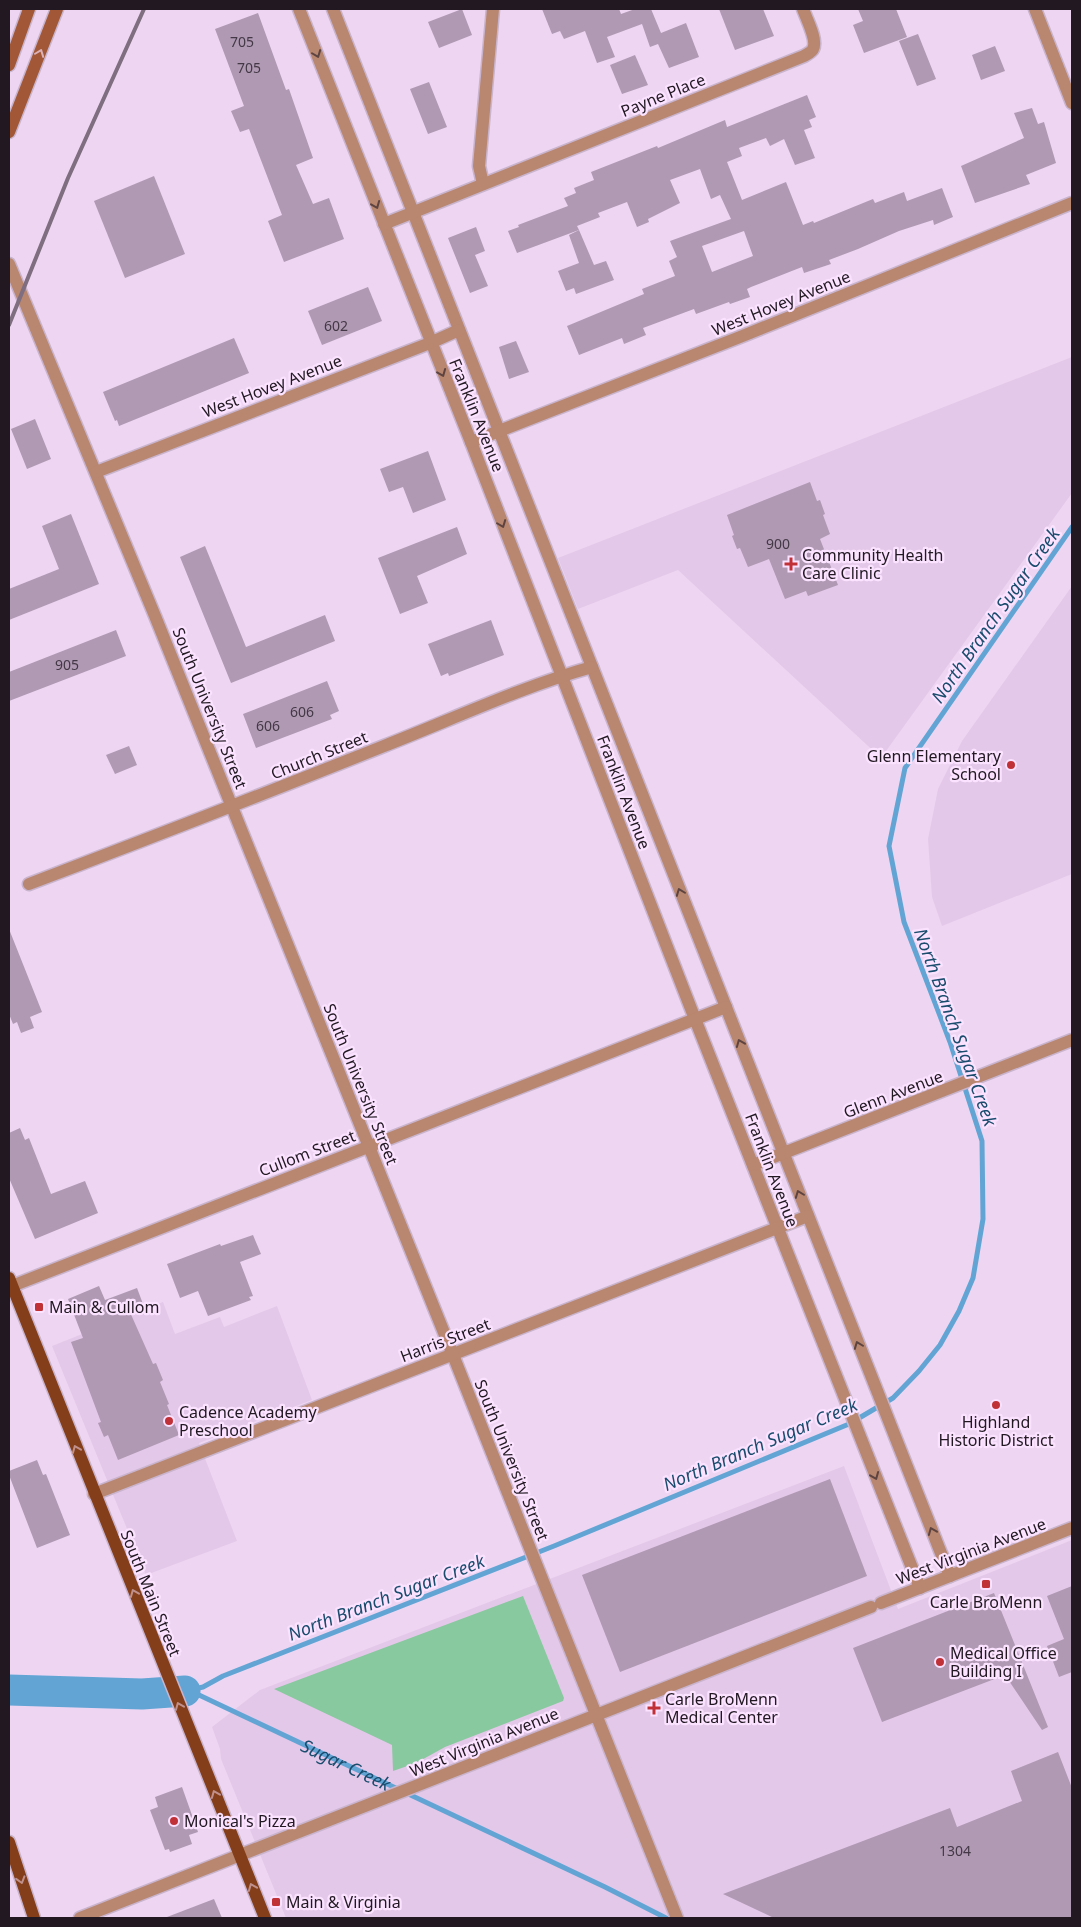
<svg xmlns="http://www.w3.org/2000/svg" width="1081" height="1927" font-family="'Noto Sans',sans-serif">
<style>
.built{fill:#e4c8e9}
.green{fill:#88c99f}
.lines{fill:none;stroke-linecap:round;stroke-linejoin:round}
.stream{stroke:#62a5d5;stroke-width:5}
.river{stroke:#62a5d5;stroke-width:31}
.building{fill:#af99b3;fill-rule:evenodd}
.minor-casing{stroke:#c9b4cd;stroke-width:15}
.tertiary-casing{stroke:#c9b4cd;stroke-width:15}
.secondary-casing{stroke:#c9b4cd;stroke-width:15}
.primary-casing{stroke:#c9b4cd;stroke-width:15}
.minor{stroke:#b9866f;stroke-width:12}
.tertiary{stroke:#b9866f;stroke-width:12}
.secondary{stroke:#a25836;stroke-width:12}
.primary{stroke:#853e1a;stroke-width:12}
.rail{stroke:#7e6e80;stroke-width:4}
.oneway{stroke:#dcb2b9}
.oneway2{stroke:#5e4441}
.oneway3{stroke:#c0908c}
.poi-dot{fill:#c03137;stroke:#fbe3ff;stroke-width:2}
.labels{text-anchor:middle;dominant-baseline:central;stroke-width:4.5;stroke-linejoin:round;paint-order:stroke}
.number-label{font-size:14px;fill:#443846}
.street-label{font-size:16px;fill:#211822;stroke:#fbe3ff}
.poi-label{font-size:16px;fill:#211822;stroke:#fbe3ff;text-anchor:start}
.water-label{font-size:18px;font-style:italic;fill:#1a4c6e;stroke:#fbe3ff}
</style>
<rect width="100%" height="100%" fill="#eed6f2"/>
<g class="built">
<path d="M 1072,357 L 1072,493 L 881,758 L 678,570 L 578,609 L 558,558 Z"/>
<path d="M 1072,586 L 1072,874 L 942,926 L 932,897 L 928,839 L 938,789 L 962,741 Z"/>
<path d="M 163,1302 L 175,1334 L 220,1317 L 224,1327 L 277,1306 L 312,1400 L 199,1443 L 237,1541 L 146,1575 L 52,1346 Z"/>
<path d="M 844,1466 L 898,1609 L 1072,1540 L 1072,1918 L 286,1918 L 221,1759 L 220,1749 L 212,1727 L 260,1690 Z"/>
</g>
<path class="green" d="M 523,1596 L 564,1698 L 563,1701 L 445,1747 L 416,1763 L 393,1771 L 392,1745 L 274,1689 Z"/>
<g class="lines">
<g class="stream">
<path d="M 185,1691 L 203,1687 L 223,1676 L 554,1546 L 849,1424 L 893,1398 L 919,1371 L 940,1345 L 959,1311 L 973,1278 L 983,1219 L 982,1141 L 950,1042 L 904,922 L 889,846 L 905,768 L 1072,527"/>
<path id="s1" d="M 187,1692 L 199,1695 L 605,1887 L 666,1918"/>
</g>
<path class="river" d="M 9,1690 L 142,1694 L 185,1691"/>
</g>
<g class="building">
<path d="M 462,9 L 472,35 L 439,48 L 428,22 Z"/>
<path d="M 542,9 L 619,9 L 621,14 L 635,9 L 651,9 L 661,33 L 686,23 L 699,57 L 669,68 L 658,44 L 650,47 L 642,24 L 607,37 L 615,57 L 597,63 L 585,31 L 564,39 L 560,31 L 552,34 Z"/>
<path d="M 719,9 L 763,9 L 774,36 L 735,50 Z"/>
<path d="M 858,9 L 896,9 L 907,37 L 864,53 L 853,25 L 863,21 Z"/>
<path d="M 258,13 L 286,90 L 289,89 L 313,158 L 296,165 L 313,204 L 329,198 L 344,239 L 284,262 L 268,221 L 282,215 L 249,129 L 240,132 L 231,111 L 244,106 L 215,29 Z"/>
<path d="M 918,34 L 936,79 L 917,86 L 899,41 Z"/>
<path d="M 995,46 L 1005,71 L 981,80 L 972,55 Z"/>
<path d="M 635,55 L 648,85 L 622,94 L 610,65 Z"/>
<path d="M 429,82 L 447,127 L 428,134 L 410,89 Z"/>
<path d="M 807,95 L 816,117 L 809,120 L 812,127 L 804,130 L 815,158 L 795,165 L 784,139 L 770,146 L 766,138 L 739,148 L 742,156 L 727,162 L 742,200 L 786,182 L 803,225 L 813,221 L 814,223 L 873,199 L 875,203 L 904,192 L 907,201 L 942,188 L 953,217 L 934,225 L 933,220 L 899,231 L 858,249 L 829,260 L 831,264 L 804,273 L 802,267 L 751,287 L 747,289 L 750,297 L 730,304 L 729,302 L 696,314 L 694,309 L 643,328 L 646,335 L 624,344 L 622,338 L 579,355 L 567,326 L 644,294 L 642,289 L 675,276 L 669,261 L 677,257 L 670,241 L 731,219 L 720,195 L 711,199 L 700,169 L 670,180 L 680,203 L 648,219 L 649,222 L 637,227 L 627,202 L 598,213 L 600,217 L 577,226 L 579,230 L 517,253 L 508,231 L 519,227 L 518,225 L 568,206 L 564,198 L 576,193 L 574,188 L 594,180 L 591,172 L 657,146 L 658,148 L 725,120 L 727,127 ZM 744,231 L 753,256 L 712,272 L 702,246 Z"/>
<path d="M 1032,108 L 1038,124 L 1044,122 L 1056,163 L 1026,175 L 1030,184 L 975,203 L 961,166 L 1024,138 L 1014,113 Z"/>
<path d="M 154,176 L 185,254 L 125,278 L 94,201 Z"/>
<path d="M 476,227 L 485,251 L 475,255 L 488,286 L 470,293 L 448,238 Z"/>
<path d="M 579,230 L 594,265 L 606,261 L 614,280 L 576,294 L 574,288 L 566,291 L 558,271 L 579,263 L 569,235 Z"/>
<path d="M 368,287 L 382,321 L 322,345 L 308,311 Z"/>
<path d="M 234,338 L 249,373 L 119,426 L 117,420 L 115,421 L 103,392 Z"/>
<path d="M 516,341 L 529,372 L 509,379 L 499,347 Z"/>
<path d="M 35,419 L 51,459 L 27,469 L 11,429 Z"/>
<path d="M 428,451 L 446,500 L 413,513 L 403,487 L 389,492 L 380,469 Z"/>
<path d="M 810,482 L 817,501 L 820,500 L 825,514 L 823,515 L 830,534 L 820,539 L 838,585 L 808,596 L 806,591 L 785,599 L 769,559 L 748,567 L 740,548 L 737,549 L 732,536 L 734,535 L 727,515 Z"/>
<path d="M 71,514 L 99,584 L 9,620 L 9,589 L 59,569 L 42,526 Z"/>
<path d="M 457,527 L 467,554 L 417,576 L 428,603 L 400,614 L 378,558 Z"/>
<path d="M 205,546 L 246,647 L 325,615 L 335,641 L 231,683 L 180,557 Z"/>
<path d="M 491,620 L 504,655 L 449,676 L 448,673 L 441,676 L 428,644 Z"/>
<path d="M 116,630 L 126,656 L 9,701 L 9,672 Z"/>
<path d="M 327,681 L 339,711 L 330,715 L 332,719 L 256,748 L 243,714 Z"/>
<path d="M 129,746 L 137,765 L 115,774 L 106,755 Z"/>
<path d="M 9,929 L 42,1012 L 30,1017 L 34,1028 L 21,1033 L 17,1022 L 13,1024 L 9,1014 Z"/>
<path d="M 20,1128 L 25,1140 L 29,1138 L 51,1194 L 85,1181 L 98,1213 L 35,1239 L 9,1178 L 9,1133 Z"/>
<path d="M 253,1235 L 261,1254 L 240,1262 L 253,1296 L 249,1297 L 251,1300 L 208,1316 L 198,1291 L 180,1298 L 167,1264 L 220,1244 L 221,1246 Z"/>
<path d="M 99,1286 L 105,1300 L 137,1288 L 143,1304 L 129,1310 L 153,1364 L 156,1363 L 163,1380 L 160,1382 L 169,1404 L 167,1405 L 179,1435 L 118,1460 L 108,1435 L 104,1437 L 98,1423 L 101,1422 L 71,1342 L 83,1338 L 68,1299 Z"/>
<path d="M 37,1460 L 43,1475 L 46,1474 L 70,1535 L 37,1548 L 9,1475 L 9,1471 Z"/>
<path d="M 830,1479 L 867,1576 L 620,1672 L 582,1575 Z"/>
<path d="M 1072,1586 L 1072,1672 L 1059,1677 L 1047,1646 L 1064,1639 L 1047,1596 Z"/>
<path d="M 994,1593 L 1048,1727 L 1042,1730 L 1005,1675 L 882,1722 L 853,1648 Z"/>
<path d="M 1058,1752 L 1072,1788 L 1072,1918 L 774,1918 L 723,1894 L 950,1808 L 957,1827 L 1022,1801 L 1011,1771 Z"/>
<path d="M 182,1787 L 198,1832 L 189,1835 L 192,1844 L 170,1852 L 169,1849 L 165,1850 L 150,1810 L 158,1807 L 155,1797 Z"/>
<path d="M 214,1899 L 222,1918 L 167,1918 L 167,1917 Z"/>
</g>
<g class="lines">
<g class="minor-casing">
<g id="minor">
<path d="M 299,9 L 471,442 L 695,1019 L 920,1588"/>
<path d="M 333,9 L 950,1576"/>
<path d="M 1035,9 L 1072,103"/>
<path d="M 483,184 L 479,166 L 493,9"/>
<path d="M 384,224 L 804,56 C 807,54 812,52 813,49 C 818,40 806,18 803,9"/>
<path d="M 9,264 L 155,616 L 453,1355 L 677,1918"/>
<path d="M 471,442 L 740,337 L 1072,203"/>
<path d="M 96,472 L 430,343 L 459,330"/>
<path d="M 29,884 C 148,839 266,793 384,746 C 453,719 521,687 592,667"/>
<path d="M 753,1165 L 1072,1040"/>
<path d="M 12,1286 L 726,1007"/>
<path d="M 94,1494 L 808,1216"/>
</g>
</g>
<g class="tertiary-casing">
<g id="tertiary">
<path d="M 881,1603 L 1072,1528"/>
<path d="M 80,1918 L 871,1607"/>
</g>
</g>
<g class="secondary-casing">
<g id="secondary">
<path d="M 9,65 L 29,9"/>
<path d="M 9,132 L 57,9"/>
</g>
</g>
<g class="primary-casing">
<g id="primary">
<path d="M 9,1278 L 265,1918"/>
<path d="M 9,1842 L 34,1918"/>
</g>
</g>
<use href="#minor" class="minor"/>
<use href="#tertiary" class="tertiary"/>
<use href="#secondary" class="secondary"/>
<use href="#primary" class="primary"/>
<path class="rail" d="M 9,325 L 68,178 L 144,9"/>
</g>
<defs><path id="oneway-chevron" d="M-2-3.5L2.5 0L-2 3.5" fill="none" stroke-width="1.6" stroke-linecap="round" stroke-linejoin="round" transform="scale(1.25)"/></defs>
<use class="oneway" href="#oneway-chevron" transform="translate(40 53) rotate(-69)"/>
<g class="oneway2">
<use href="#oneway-chevron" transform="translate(317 54) rotate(69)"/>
<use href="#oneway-chevron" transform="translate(376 205) rotate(68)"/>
<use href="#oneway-chevron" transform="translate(442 373) rotate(68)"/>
<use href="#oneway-chevron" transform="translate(502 524) rotate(69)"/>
<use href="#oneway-chevron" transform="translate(680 892) rotate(-111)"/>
<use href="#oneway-chevron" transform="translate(740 1043) rotate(-112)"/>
<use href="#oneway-chevron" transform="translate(799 1194) rotate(-111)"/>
<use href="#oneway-chevron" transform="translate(858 1345) rotate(-111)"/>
<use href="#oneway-chevron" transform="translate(875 1476) rotate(68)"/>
<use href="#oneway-chevron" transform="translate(932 1531) rotate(-112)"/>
</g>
<g class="oneway3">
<use href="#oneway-chevron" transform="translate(76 1449) rotate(-112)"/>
<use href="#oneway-chevron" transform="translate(134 1593) rotate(-112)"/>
<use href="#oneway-chevron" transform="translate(179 1706) rotate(-112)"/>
<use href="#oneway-chevron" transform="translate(215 1794) rotate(-112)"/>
<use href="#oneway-chevron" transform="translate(21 1880) rotate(73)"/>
<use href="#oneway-chevron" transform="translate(252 1887) rotate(-112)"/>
</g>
<g class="poi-dot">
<path d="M788.5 556.5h5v5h5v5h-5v5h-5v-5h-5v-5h5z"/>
<circle cx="1011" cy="765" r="5"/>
<rect x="34" y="1302" width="10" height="10" rx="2.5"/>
<circle cx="996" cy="1405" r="5"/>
<circle cx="169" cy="1421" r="5"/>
<rect x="981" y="1579" width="10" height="10" rx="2.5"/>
<circle cx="940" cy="1662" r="5"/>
<path d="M651.5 1700.5h5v5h5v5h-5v5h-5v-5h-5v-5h5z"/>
<circle cx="174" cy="1821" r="5"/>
<rect x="271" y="1897" width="10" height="10" rx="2.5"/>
</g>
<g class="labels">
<g class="number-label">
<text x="242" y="41">705</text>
<text x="249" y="67">705</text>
<text x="336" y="325">602</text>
<text x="778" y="543">900</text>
<text x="67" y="664">905</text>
<text x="302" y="711">606</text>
<text x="268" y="725">606</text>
<text x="955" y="1850">1304</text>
</g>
<g class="street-label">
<text transform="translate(663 95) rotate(-22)">Payne Place</text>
<text transform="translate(781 303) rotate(-22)">West Hovey Avenue</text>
<text transform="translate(272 386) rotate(-21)">West Hovey Avenue</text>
<text transform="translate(477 415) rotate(68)">Franklin Avenue</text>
<text transform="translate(210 708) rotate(68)">South University Street</text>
<text transform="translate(319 755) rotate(-22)">Church Street</text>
<text transform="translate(624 792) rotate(69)">Franklin Avenue</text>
<text transform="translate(361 1084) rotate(68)">South University Street</text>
<text transform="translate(893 1094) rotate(-21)">Glenn Avenue</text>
<text transform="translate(307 1153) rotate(-21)">Cullom Street</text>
<text transform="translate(772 1170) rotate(69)">Franklin Avenue</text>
<text transform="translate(445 1340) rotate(-21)">Harris Street</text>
<text transform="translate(512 1460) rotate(68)">South University Street</text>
<text transform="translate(971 1551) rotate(-21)">West Virginia Avenue</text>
<text transform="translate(151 1593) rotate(68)">South Main Street</text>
<text transform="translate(484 1742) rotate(-22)">West Virginia Avenue</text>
</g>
<g class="poi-label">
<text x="802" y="555">Community Health<tspan x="802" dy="18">Care Clinic</tspan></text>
<text x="1001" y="756" text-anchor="end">Glenn Elementary<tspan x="1001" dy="18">School</tspan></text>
<text x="49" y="1307">Main &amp; Cullom</text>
<text x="179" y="1412">Cadence Academy<tspan x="179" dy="18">Preschool</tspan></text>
<text x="996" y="1422" text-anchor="middle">Highland<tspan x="996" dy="18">Historic District</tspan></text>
<text x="986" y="1602" text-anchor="middle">Carle BroMenn</text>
<text x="950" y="1653">Medical Office<tspan x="950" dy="18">Building I</tspan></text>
<text x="665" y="1699">Carle BroMenn<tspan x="665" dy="18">Medical Center</tspan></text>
<text x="184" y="1821">Monical's Pizza</text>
<text x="286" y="1902">Main &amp; Virginia</text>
</g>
<g class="water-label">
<text transform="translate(995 615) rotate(-55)">North Branch Sugar Creek</text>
<text transform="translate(956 1027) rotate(70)">North Branch Sugar Creek</text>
<text transform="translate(760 1444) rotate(-23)">North Branch Sugar Creek</text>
<text transform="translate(386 1597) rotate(-21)">North Branch Sugar Creek</text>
<text stroke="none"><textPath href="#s1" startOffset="175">Sugar Creek</textPath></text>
</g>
</g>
<rect width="1081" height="1927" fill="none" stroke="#211822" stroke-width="20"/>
</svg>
